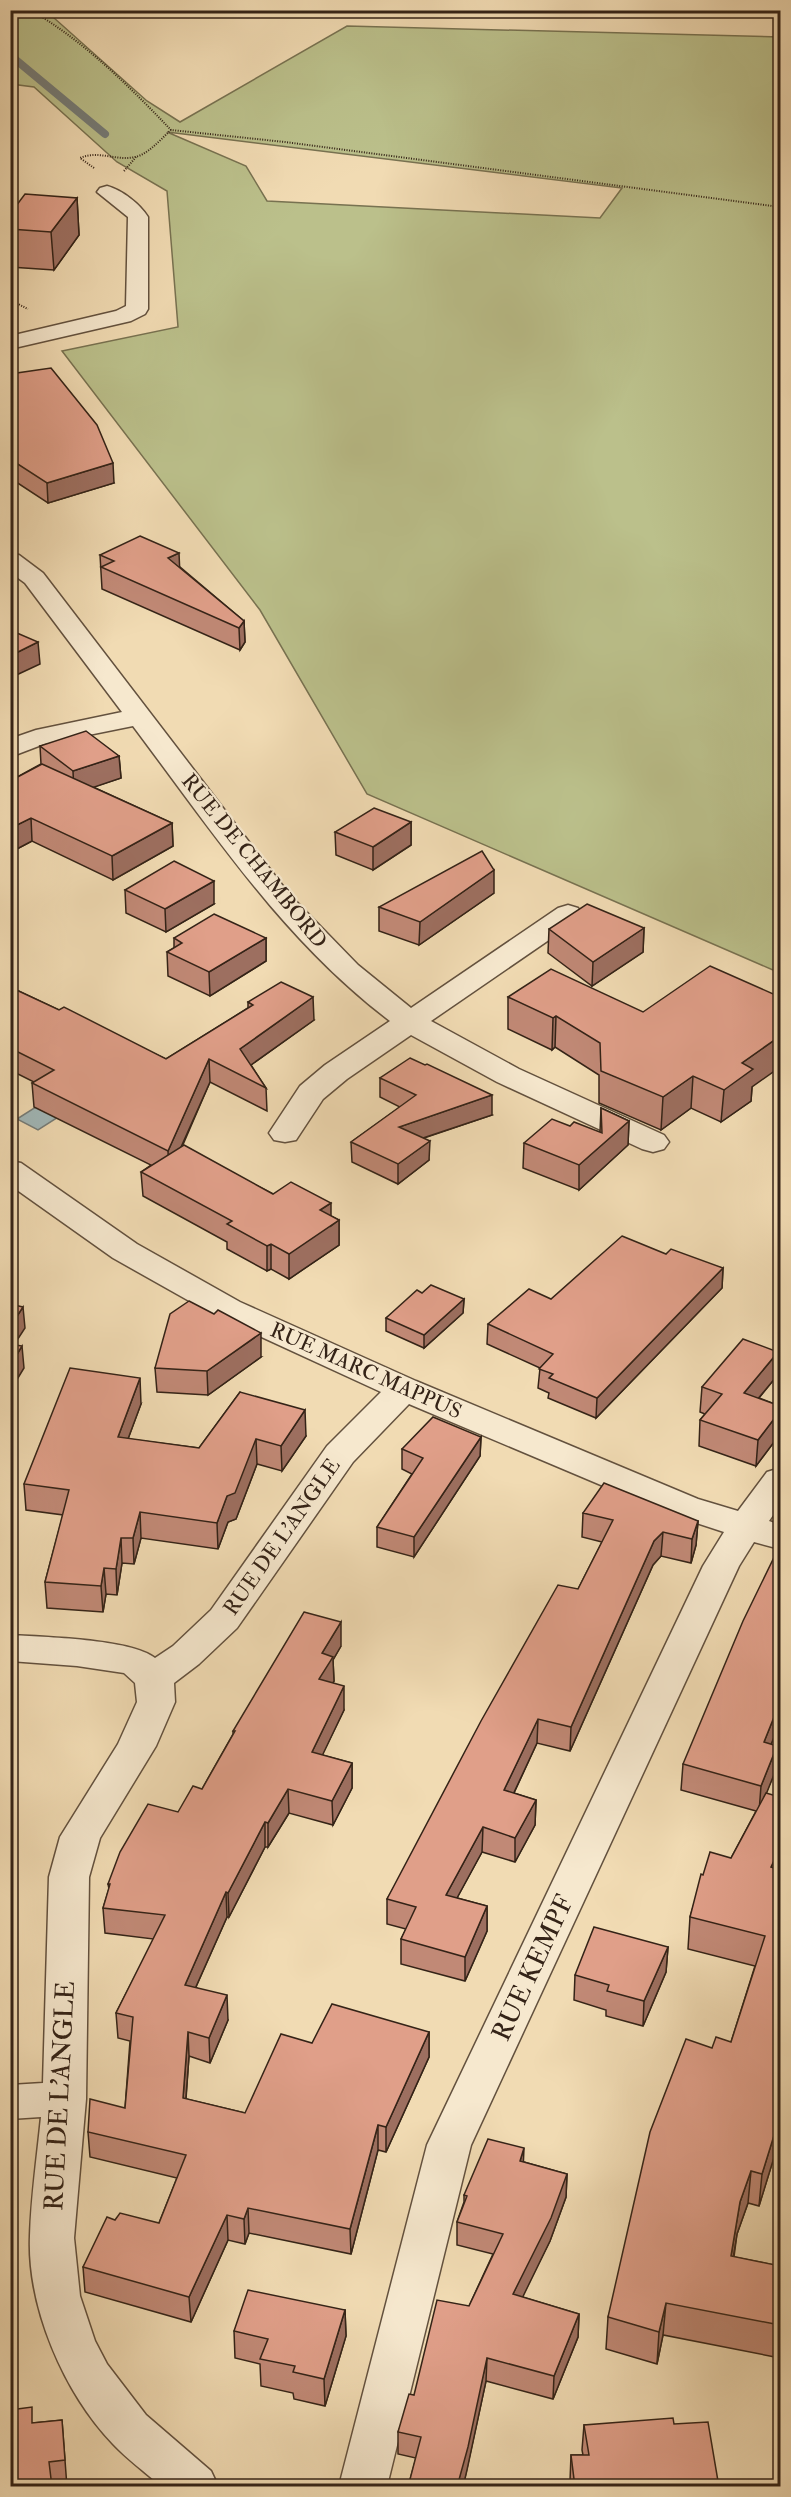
<svg xmlns="http://www.w3.org/2000/svg" width="791" height="2497" font-family="'IM FELL Double Pica',serif">
<style>
.green{fill:#bbc08b;stroke:#787251;stroke-width:1.5;fill-rule:evenodd}
.water{fill:#a1b8b9;stroke:#757c78;stroke-width:1.5}
.lines{fill:none;stroke-linecap:round;stroke-linejoin:round}
.stream{stroke:#757c78;stroke-width:8}
.minor-casing{stroke:#63513e;stroke-width:3}
.path{stroke:#342317;stroke-width:2;stroke-dasharray:1 1.5;stroke-linecap:butt}
.minor{fill:#f6e8ce;fill-rule:evenodd}
.wall{fill:#c18976;stroke:#342317;stroke-width:1.5}
.shaded-wall{fill:#9d6f60;stroke:#342317;stroke-width:1.5}
.building{fill:#e09f89;stroke:#342317;stroke-width:1.5}
.labels{text-anchor:middle;dominant-baseline:central;stroke-width:4.5;stroke-linejoin:round;paint-order:stroke}
.street-label{font-size:21px;fill:#342317;stroke:#f6e8ce}
.near-street-label{font-size:26px;fill:#342317;stroke:#f6e8ce}
</style>
<rect width="100%" height="100%" fill="#f1dbb3"/>
<filter id="stains"><feTurbulence type="fractalNoise" baseFrequency=".00333" numOctaves="4"/><feColorMatrix values="0 0 0 0 .2 0 0 0 0 .09 0 0 0 0 .02 0 0 0 .5 -.17"/></filter>
<radialGradient id="worn" r=".72"><stop offset=".6" stop-color="#630" stop-opacity="0"/><stop offset="1" stop-color="#630" stop-opacity=".3"/></radialGradient>
<path class="green" d="M 11,10 L 43,11 L 53,17 L 147,101 L 180,122 L 347,26 L 780,37 L 780,973 L 367,794 L 260,610 L 62,351 L 178,327 L 167,191 L 117,162 L 34,87 L 11,84 ZM 167,132 L 622,188 L 600,218 L 267,201 L 246,166 Z"/>
<path class="water" d="M 53,1096 L 74,1107 L 38,1130 L 17,1119 Z"/>
<g class="lines">
<path class="stream" d="M 10,55 L 105,134"/>
<g class="minor-casing">
<g id="minor">
<path d="M 107,186 C 122,190 140,204 148,217 L 148,309 L 145,314 L 131,321 L 10,349 L 10,336 L 116,311 L 126,306 L 128,217 L 97,192 L 100,188 Z"/>
<path d="M 10,553 L 19,555 L 43,573 L 289,894 L 358,965 L 411,1008 L 558,908 L 568,905 L 578,908 L 582,914 L 578,920 L 431,1021 L 519,1069 L 664,1135 L 669,1142 L 664,1149 L 653,1152 L 642,1149 L 497,1082 L 411,1035 L 347,1079 L 323,1099 L 296,1140 L 285,1142 L 274,1140 L 269,1133 L 300,1086 L 325,1065 L 390,1021 C 284,941 212,831 133,726 L 44,744 L 10,757 L 10,739 L 36,730 L 122,712 L 25,583 L 10,572 Z"/>
<path d="M 10,1161 L 21,1163 L 137,1244 L 240,1302 L 416,1381 L 698,1499 L 738,1511 L 767,1472 L 780,1468 L 780,1505 L 769,1521 L 780,1525 L 780,1549 L 754,1542 L 739,1566 L 471,2145 L 387,2486 L 339,2486 L 427,2145 L 703,1566 L 724,1532 L 672,1515 L 409,1404 L 353,1462 L 237,1628 L 199,1664 L 174,1683 L 175,1702 L 156,1746 L 100,1838 L 89,1877 L 86,2099 L 74,2238 L 80,2296 L 95,2341 L 107,2364 L 146,2415 L 211,2471 L 218,2486 L 161,2486 C 145,2472 127,2459 113,2444 C 64,2393 27,2307 30,2236 C 31,2197 37,2157 41,2117 L 10,2119 L 10,2085 L 43,2083 L 49,1877 L 60,1837 L 118,1744 L 137,1702 L 135,1683 L 124,1673 L 77,1666 L 10,1661 L 10,1635 C 43,1637 132,1639 155,1658 L 173,1646 L 211,1610 L 327,1446 L 381,1392 L 216,1316 L 113,1258 L 10,1185 Z"/>
</g>
</g>
<g class="path">
<path d="M 30,10 C 82,39 130,87 171,130"/>
<path d="M 94,168 L 80,158 C 100,149 121,164 141,155 C 153,149 162,138 171,130 L 285,142 L 780,207"/>
<path d="M 124,171 L 136,157"/>
<path d="M 10,300 L 28,309"/>
</g>
<use href="#minor" class="minor"/>
</g>
<g class="wall">
<path d="M 77,198 L 79,235 L 54,270 L 10,267 L 10,214 Z"/>
<path d="M 10,374 L 114,483 L 48,503 L 10,478 Z"/>
<path d="M 100,555 L 180,567 L 244,621 L 245,642 L 240,650 L 102,589 Z"/>
<path d="M 40,746 L 119,756 L 121,778 L 93,787 L 172,823 L 173,846 L 113,880 L 32,841 L 15,850 L 10,848 L 10,781 L 41,764 Z"/>
<path d="M 411,822 L 411,845 L 373,870 L 336,855 L 335,832 Z"/>
<path d="M 125,890 L 214,904 L 166,932 L 126,913 Z"/>
<path d="M 494,893 L 419,945 L 379,931 L 379,907 Z"/>
<path d="M 644,928 L 643,952 L 592,986 L 548,953 L 549,929 Z"/>
<path d="M 174,938 L 266,938 L 266,961 L 210,996 L 168,976 L 167,952 L 174,948 Z"/>
<path d="M 10,987 L 59,1010 L 166,1059 L 248,1008 L 248,1002 L 314,1020 L 251,1065 L 266,1088 L 267,1111 L 210,1082 L 182,1147 L 273,1194 L 331,1216 L 339,1220 L 339,1245 L 289,1279 L 271,1269 L 267,1271 L 227,1249 L 227,1242 L 143,1196 L 141,1172 L 151,1165 L 34,1107 L 32,1083 L 34,1082 L 10,1070 Z"/>
<path d="M 508,997 L 752,1087 L 751,1101 L 721,1122 L 691,1108 L 661,1130 L 599,1103 L 599,1075 L 555,1047 L 552,1050 L 508,1029 Z"/>
<path d="M 380,1078 L 492,1115 L 424,1138 L 429,1160 L 398,1184 L 352,1162 L 351,1142 L 400,1107 L 380,1097 Z"/>
<path d="M 601,1108 L 629,1121 L 628,1145 L 579,1190 L 523,1168 L 524,1143 L 570,1126 L 600,1132 Z"/>
<path d="M 666,1254 L 723,1268 L 722,1288 L 596,1418 L 548,1398 L 549,1393 L 538,1388 L 540,1368 L 487,1344 L 488,1324 Z"/>
<path d="M 422,1293 L 464,1299 L 463,1313 L 424,1348 L 386,1331 L 386,1318 Z"/>
<path d="M 261,1357 L 208,1395 L 157,1392 L 155,1368 Z"/>
<path d="M 776,1377 L 759,1398 L 780,1406 L 780,1434 L 756,1466 L 699,1446 L 700,1420 L 705,1414 L 700,1412 L 702,1387 Z"/>
<path d="M 240,1392 L 306,1436 L 282,1471 L 257,1464 L 236,1519 L 228,1522 L 218,1549 L 141,1538 L 134,1564 L 122,1563 L 117,1595 L 106,1594 L 103,1612 L 47,1608 L 45,1582 L 63,1515 L 26,1510 L 24,1484 L 141,1404 L 128,1439 L 199,1448 Z"/>
<path d="M 481,1437 L 480,1456 L 414,1557 L 377,1547 L 377,1527 L 412,1474 L 402,1469 L 402,1449 Z"/>
<path d="M 583,1513 L 698,1521 L 696,1545 L 691,1563 L 661,1556 L 653,1565 L 570,1751 L 537,1743 L 514,1793 L 536,1800 L 535,1825 L 515,1862 L 482,1852 L 457,1898 L 487,1906 L 487,1931 L 465,1981 L 401,1964 L 401,1939 L 406,1929 L 387,1924 L 387,1899 L 578,1589 L 602,1542 L 582,1537 Z"/>
<path d="M 341,1646 L 333,1660 L 334,1681 L 333,1683 L 344,1710 L 322,1755 L 352,1763 L 352,1788 L 333,1825 L 289,1813 L 268,1847 L 265,1847 L 229,1917 L 227,1917 L 196,1987 L 228,2020 L 210,2063 L 189,2056 L 186,2099 L 245,2113 L 312,2043 L 429,2032 L 429,2057 L 386,2152 L 378,2150 L 351,2254 L 249,2233 L 245,2244 L 228,2240 L 191,2322 L 85,2292 L 83,2267 L 115,2220 L 159,2223 L 177,2178 L 90,2157 L 88,2132 L 125,2108 L 130,2041 L 118,2038 L 116,2013 L 154,1939 L 105,1933 L 103,1908 L 109,1889 L 108,1884 L 202,1789 L 233,1734 L 233,1731 Z"/>
<path d="M 780,1723 L 771,1744 L 777,1746 L 775,1772 L 766,1793 L 780,2138 L 759,2206 L 748,2203 L 737,2234 L 734,2257 L 780,2266 L 780,2358 L 663,2335 L 657,2364 L 606,2349 L 608,2317 L 712,2048 L 731,2042 L 755,1966 L 688,1949 L 690,1917 L 703,1875 L 731,1858 L 756,1811 L 681,1790 L 683,1764 Z"/>
<path d="M 668,1947 L 666,1972 L 643,2026 L 606,2016 L 606,2010 L 574,2000 L 575,1975 Z"/>
<path d="M 524,2162 L 567,2174 L 566,2197 L 550,2241 L 522,2297 L 579,2314 L 578,2337 L 553,2399 L 486,2381 L 463,2487 L 408,2487 L 416,2458 L 398,2454 L 398,2432 L 414,2395 L 469,2306 L 493,2254 L 457,2245 L 457,2222 L 464,2202 L 464,2195 Z"/>
<path d="M 345,2310 L 346,2336 L 325,2406 L 294,2399 L 293,2393 L 261,2386 L 260,2364 L 235,2358 L 234,2331 Z"/>
<path d="M 62,2420 L 67,2487 L 10,2487 L 33,2423 Z"/>
<path d="M 674,2424 L 719,2487 L 571,2487 L 570,2481 L 571,2455 L 583,2455 L 582,2450 L 584,2425 Z"/>
</g>
<g class="shaded-wall">
<path d="M 77,198 L 79,235 L 54,270 L 51,232 Z"/>
<path d="M 113,463 L 114,483 L 48,503 L 47,483 Z"/>
<path d="M 179,553 L 180,575 L 168,558 Z"/>
<path d="M 244,621 L 245,642 L 240,650 L 239,628 Z"/>
<path d="M 38,642 L 40,664 L 10,678 L 10,656 Z"/>
<path d="M 119,756 L 121,778 L 74,794 L 73,771 Z"/>
<path d="M 31,818 L 32,841 L 15,850 L 13,827 Z"/>
<path d="M 411,822 L 411,845 L 373,870 L 373,847 Z"/>
<path d="M 172,823 L 173,846 L 113,880 L 112,856 Z"/>
<path d="M 494,870 L 494,893 L 419,945 L 420,922 Z"/>
<path d="M 214,881 L 214,904 L 166,932 L 165,909 Z"/>
<path d="M 644,928 L 643,952 L 592,986 L 593,962 Z"/>
<path d="M 266,938 L 266,961 L 210,996 L 209,972 Z"/>
<path d="M 313,997 L 314,1020 L 241,1072 L 240,1049 Z"/>
<path d="M 556,1016 L 555,1047 L 552,1050 L 553,1018 Z"/>
<path d="M 780,1036 L 780,1067 L 752,1087 L 751,1101 L 721,1122 L 724,1090 L 742,1063 Z"/>
<path d="M 209,1059 L 210,1082 L 169,1174 L 168,1151 Z"/>
<path d="M 693,1076 L 691,1108 L 661,1130 L 663,1097 Z"/>
<path d="M 492,1095 L 492,1115 L 399,1146 L 399,1127 Z"/>
<path d="M 629,1121 L 628,1145 L 579,1190 L 579,1165 Z"/>
<path d="M 430,1141 L 429,1160 L 398,1184 L 398,1164 Z"/>
<path d="M 331,1203 L 331,1226 L 339,1220 L 339,1245 L 289,1279 L 289,1254 L 320,1210 Z"/>
<path d="M 271,1244 L 271,1269 L 267,1271 L 267,1246 Z"/>
<path d="M 723,1268 L 722,1288 L 596,1418 L 597,1398 Z"/>
<path d="M 464,1299 L 463,1313 L 424,1348 L 424,1335 Z"/>
<path d="M 23,1307 L 25,1328 L 10,1351 L 10,1327 Z"/>
<path d="M 261,1333 L 261,1357 L 208,1395 L 207,1371 Z"/>
<path d="M 22,1346 L 24,1368 L 10,1391 L 10,1366 Z"/>
<path d="M 778,1352 L 776,1377 L 742,1418 L 744,1393 Z"/>
<path d="M 140,1378 L 141,1404 L 119,1463 L 118,1437 Z"/>
<path d="M 305,1410 L 306,1436 L 282,1471 L 281,1446 Z"/>
<path d="M 780,1411 L 780,1434 L 756,1466 L 758,1440 Z"/>
<path d="M 481,1437 L 480,1456 L 414,1557 L 414,1537 Z"/>
<path d="M 256,1439 L 257,1464 L 236,1519 L 228,1522 L 218,1549 L 217,1523 L 227,1496 Z"/>
<path d="M 140,1512 L 141,1538 L 134,1564 L 133,1538 Z"/>
<path d="M 698,1521 L 696,1545 L 691,1563 L 692,1539 Z"/>
<path d="M 663,1532 L 661,1556 L 653,1565 L 570,1751 L 571,1727 L 654,1541 Z"/>
<path d="M 121,1538 L 122,1563 L 117,1595 L 116,1569 Z"/>
<path d="M 104,1568 L 106,1594 L 103,1612 L 101,1586 Z"/>
<path d="M 341,1622 L 341,1646 L 333,1660 L 334,1681 L 320,1704 L 319,1679 L 322,1653 Z"/>
<path d="M 344,1686 L 344,1710 L 312,1777 L 312,1752 Z"/>
<path d="M 780,1702 L 780,1723 L 761,1768 L 764,1742 Z"/>
<path d="M 538,1719 L 537,1743 L 504,1814 L 504,1790 Z"/>
<path d="M 777,1746 L 775,1772 L 759,1812 L 761,1786 Z"/>
<path d="M 352,1763 L 352,1788 L 333,1825 L 332,1801 Z"/>
<path d="M 10,1778 L 13,1802 L 10,1803 Z"/>
<path d="M 288,1789 L 289,1813 L 268,1847 L 268,1823 Z"/>
<path d="M 536,1800 L 535,1825 L 515,1862 L 515,1838 Z"/>
<path d="M 265,1822 L 265,1847 L 229,1917 L 228,1893 Z"/>
<path d="M 483,1827 L 482,1852 L 445,1920 L 446,1895 Z"/>
<path d="M 780,1848 L 780,1874 L 771,1867 Z"/>
<path d="M 226,1892 L 227,1917 L 186,2009 L 185,1985 Z"/>
<path d="M 487,1906 L 487,1931 L 465,1981 L 465,1957 Z"/>
<path d="M 668,1947 L 666,1972 L 643,2026 L 644,2001 Z"/>
<path d="M 227,1995 L 228,2020 L 210,2063 L 209,2038 Z"/>
<path d="M 188,2032 L 189,2056 L 184,2123 L 183,2098 Z"/>
<path d="M 429,2032 L 429,2057 L 386,2152 L 386,2127 Z"/>
<path d="M 780,2116 L 780,2138 L 759,2206 L 762,2174 Z"/>
<path d="M 378,2125 L 378,2150 L 351,2254 L 350,2229 Z"/>
<path d="M 524,2148 L 523,2171 L 520,2161 Z"/>
<path d="M 751,2171 L 748,2203 L 737,2234 L 728,2289 L 731,2256 L 740,2202 Z"/>
<path d="M 567,2174 L 566,2197 L 550,2241 L 513,2317 L 513,2294 Z"/>
<path d="M 248,2208 L 249,2233 L 245,2244 L 244,2219 Z"/>
<path d="M 227,2215 L 228,2240 L 191,2322 L 189,2297 Z"/>
<path d="M 666,2303 L 663,2335 L 657,2364 L 659,2332 Z"/>
<path d="M 345,2310 L 346,2336 L 325,2406 L 324,2379 Z"/>
<path d="M 579,2314 L 578,2337 L 553,2399 L 554,2376 Z"/>
<path d="M 487,2358 L 486,2381 L 467,2470 L 463,2487 L 457,2487 Z"/>
</g>
<g class="building">
<path d="M 25,194 L 77,198 L 51,232 L 10,229 L 10,214 Z"/>
<path d="M 51,368 L 97,425 L 113,463 L 47,483 L 10,459 L 10,374 Z"/>
<path d="M 140,536 L 179,553 L 168,558 L 244,621 L 239,628 L 101,567 L 114,561 L 100,555 Z"/>
<path d="M 10,630 L 38,642 L 10,656 Z"/>
<path d="M 86,731 L 119,756 L 73,771 L 40,746 Z"/>
<path d="M 42,764 L 172,823 L 112,856 L 31,818 L 13,827 L 10,826 L 10,781 Z"/>
<path d="M 374,808 L 411,822 L 373,847 L 335,832 Z"/>
<path d="M 482,851 L 494,870 L 420,922 L 379,907 Z"/>
<path d="M 174,861 L 214,881 L 165,909 L 125,890 Z"/>
<path d="M 587,904 L 644,928 L 593,962 L 549,929 Z"/>
<path d="M 214,914 L 266,938 L 209,972 L 167,952 L 182,943 L 174,938 Z"/>
<path d="M 710,966 L 780,997 L 780,1036 L 742,1063 L 753,1069 L 724,1090 L 693,1076 L 663,1097 L 601,1071 L 600,1043 L 556,1016 L 553,1018 L 508,997 L 551,969 L 643,1012 Z"/>
<path d="M 281,982 L 313,997 L 240,1049 L 266,1088 L 209,1059 L 168,1151 L 32,1083 L 54,1070 L 10,1048 L 10,987 L 59,1010 L 64,1007 L 166,1059 L 253,1005 L 248,1002 Z"/>
<path d="M 410,1058 L 425,1065 L 427,1064 L 492,1095 L 399,1127 L 430,1141 L 398,1164 L 351,1142 L 416,1095 L 380,1078 Z"/>
<path d="M 601,1108 L 629,1121 L 579,1165 L 524,1143 L 552,1119 L 570,1126 L 574,1122 L 602,1133 Z"/>
<path d="M 184,1145 L 273,1194 L 291,1182 L 331,1203 L 320,1210 L 339,1220 L 289,1254 L 271,1244 L 267,1246 L 227,1224 L 232,1221 L 141,1172 Z"/>
<path d="M 622,1236 L 666,1254 L 671,1249 L 723,1268 L 597,1398 L 549,1378 L 553,1374 L 539,1369 L 553,1354 L 488,1324 L 529,1289 L 551,1299 Z"/>
<path d="M 431,1285 L 464,1299 L 424,1335 L 386,1318 L 417,1290 L 422,1293 Z"/>
<path d="M 189,1301 L 214,1314 L 218,1310 L 261,1333 L 207,1371 L 155,1368 L 170,1314 Z"/>
<path d="M 10,1304 L 23,1307 L 10,1327 Z"/>
<path d="M 743,1339 L 778,1352 L 744,1393 L 780,1406 L 780,1411 L 758,1440 L 700,1420 L 722,1394 L 702,1387 Z"/>
<path d="M 10,1344 L 22,1346 L 10,1366 Z"/>
<path d="M 70,1368 L 140,1378 L 118,1437 L 199,1448 L 240,1392 L 305,1410 L 281,1446 L 256,1439 L 235,1493 L 227,1496 L 217,1523 L 140,1512 L 133,1538 L 121,1538 L 116,1569 L 104,1568 L 101,1586 L 45,1582 L 69,1490 L 24,1484 Z"/>
<path d="M 433,1417 L 481,1437 L 414,1537 L 377,1527 L 423,1458 L 402,1449 Z"/>
<path d="M 604,1483 L 698,1521 L 692,1539 L 663,1532 L 654,1541 L 571,1727 L 538,1719 L 504,1790 L 536,1800 L 515,1838 L 483,1827 L 446,1895 L 487,1906 L 465,1957 L 401,1939 L 416,1907 L 387,1899 L 481,1721 L 558,1585 L 578,1589 L 613,1520 L 583,1513 Z"/>
<path d="M 780,1545 L 780,1702 L 764,1742 L 777,1746 L 761,1786 L 683,1764 L 743,1621 Z"/>
<path d="M 304,1612 L 341,1622 L 322,1653 L 333,1657 L 319,1679 L 344,1686 L 312,1752 L 352,1763 L 332,1801 L 288,1789 L 268,1823 L 265,1822 L 228,1893 L 226,1892 L 185,1985 L 227,1995 L 209,2038 L 188,2032 L 183,2098 L 245,2113 L 281,2034 L 312,2043 L 332,2004 L 429,2032 L 386,2127 L 378,2125 L 350,2229 L 248,2208 L 244,2219 L 227,2215 L 189,2297 L 83,2267 L 107,2217 L 115,2220 L 120,2213 L 159,2223 L 186,2155 L 88,2132 L 90,2099 L 125,2108 L 133,2017 L 116,2013 L 165,1915 L 103,1908 L 110,1884 L 108,1884 L 120,1852 L 148,1804 L 178,1812 L 193,1786 L 202,1789 L 235,1731 L 233,1731 Z"/>
<path d="M 766,1793 L 780,1797 L 780,1848 L 771,1867 L 780,1870 L 780,2116 L 762,2174 L 751,2171 L 740,2202 L 731,2256 L 780,2266 L 780,2325 L 666,2303 L 659,2332 L 608,2317 L 650,2132 L 686,2039 L 712,2048 L 716,2037 L 731,2042 L 765,1936 L 690,1917 L 701,1874 L 703,1875 L 710,1852 L 731,1858 Z"/>
<path d="M 594,1927 L 668,1947 L 644,2001 L 607,1991 L 609,1985 L 575,1975 Z"/>
<path d="M 488,2139 L 524,2148 L 520,2161 L 567,2174 L 551,2218 L 513,2294 L 579,2314 L 554,2376 L 487,2358 L 468,2447 L 457,2487 L 408,2487 L 421,2437 L 398,2432 L 409,2394 L 414,2395 L 437,2300 L 469,2306 L 503,2234 L 457,2222 L 467,2196 L 464,2195 Z"/>
<path d="M 248,2290 L 345,2310 L 324,2379 L 293,2372 L 295,2366 L 260,2359 L 268,2339 L 234,2331 Z"/>
<path d="M 32,2407 L 32,2423 L 62,2420 L 65,2460 L 49,2462 L 52,2487 L 10,2487 L 10,2410 Z"/>
<path d="M 673,2418 L 674,2424 L 708,2422 L 719,2487 L 575,2487 L 571,2455 L 589,2455 L 584,2425 Z"/>
</g>
<g class="labels">
<g class="street-label">
<text transform="translate(254 861) rotate(51)">RUE DE CHAMBORD</text>
<text transform="translate(366 1371) rotate(24)">RUE MARC MAPPUS</text>
<text transform="translate(282 1537) rotate(-55)">RUE DE L'ANGLE</text>
</g>
<g class="near-street-label">
<text transform="translate(533 1968) rotate(-65)">RUE KEMPF</text>
<text transform="translate(60 2096) rotate(-87)">RUE DE L'ANGLE</text>
</g>
</g>
<rect width="791" height="2497" fill="none" stroke="#f1dbb3" stroke-width="36"/>
<rect x="12" y="12" width="767" height="2473" fill="none" stroke="#342317" stroke-width="3"/>
<rect x="18" y="18" width="755" height="2461" fill="none" stroke="#342317" stroke-width="1.5"/>
<rect width="100%" height="100%" filter="url(#stains)"/>
<rect width="100%" height="100%" fill="url(#worn)"/>
</svg>
